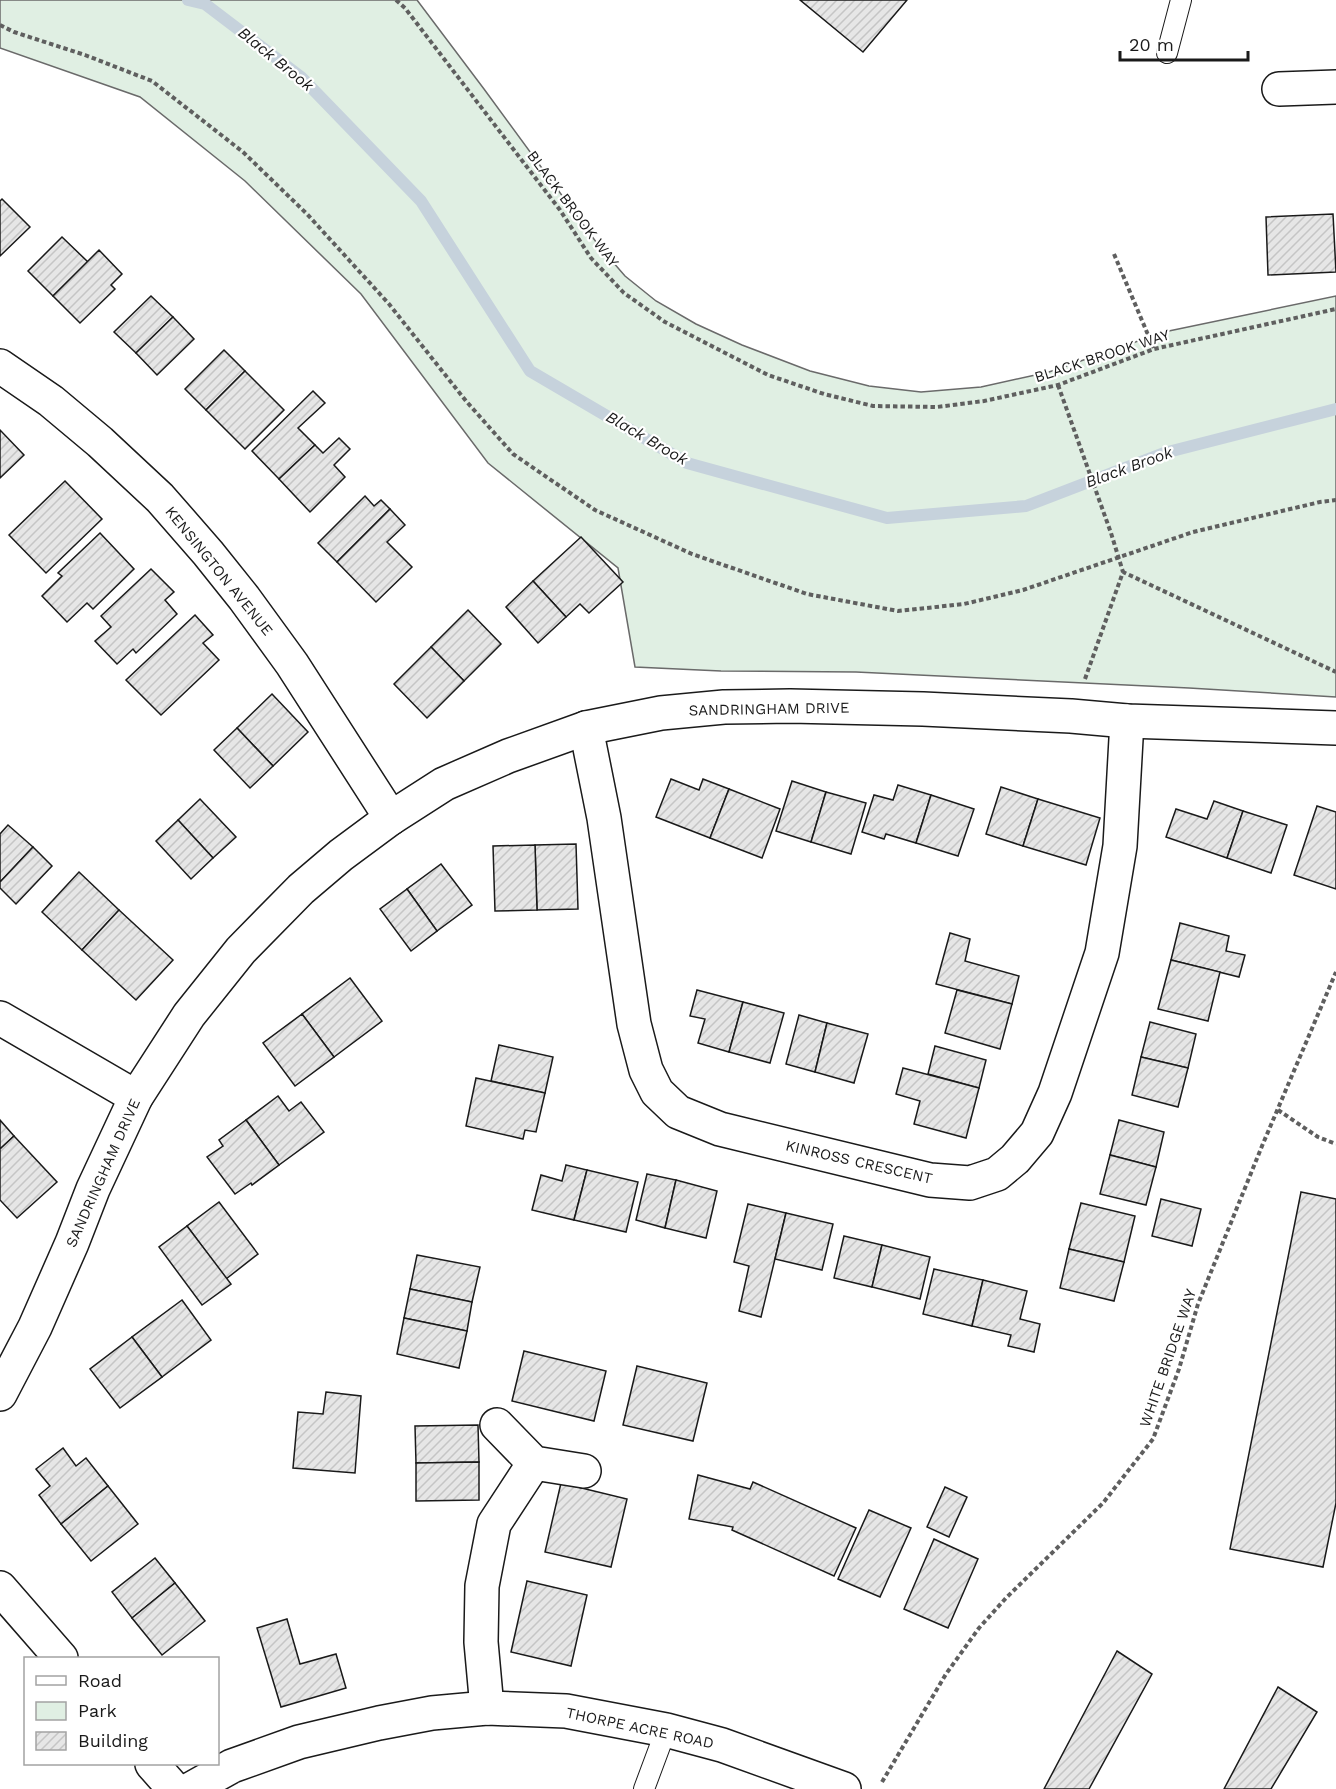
<svg xmlns="http://www.w3.org/2000/svg" width="1336" height="1789" font-family="'Work Sans',sans-serif">
<style>
.green{fill:#e0efe3;stroke:#6a6a6a;stroke-width:1.5}
.lines{fill:none;stroke-linecap:round;stroke-linejoin:round}
.stream{stroke:#c6d2dc;stroke-width:12}
.building{fill:url(#building-hatch);stroke:#1a1a1a;stroke-width:1.5}
.lane-casing{stroke:#1a1a1a;stroke-width:22}
.street-casing{stroke:#1a1a1a;stroke-width:36}
.path{stroke:#5f5f5f;stroke-width:4;stroke-dasharray:4.5 3;stroke-linecap:butt}
.lane{stroke:#fff;stroke-width:20}
.street{stroke:#fff;stroke-width:33}
.labels{text-anchor:middle;dominant-baseline:central;stroke-width:4.5;stroke-linejoin:round;paint-order:stroke}
.street-label{font-size:15px;fill:#1a1a1a;stroke:#fff}
.water-label{font-size:16px;font-style:italic;fill:#1a1a1a;stroke:#fff}
</style>
<defs>
<pattern id="building-hatch" width="6" height="6" patternUnits="userSpaceOnUse" patternTransform="scale(1.5)"><rect width="6" height="6" fill="#e6e6e6"/><path d="M-1 1l2-2M0 6l6-6M5 7l2-2" fill="none" stroke="#c5c5c5"/></pattern>
</defs>
<rect width="100%" height="100%" fill="#fff"/>
<path class="green" d="M 0,0 L 417,0 L 484,89 L 599,246 L 625,276 L 656,301 L 696,324 L 742,345 L 810,371 L 869,386 L 921,392 L 981,387 L 1049,372 L 1164,332 L 1336,296 L 1336,697 L 1189,688 L 856,672 L 721,671 L 635,667 L 618,568 L 488,463 L 361,294 L 245,181 L 140,97 L 0,48 Z"/>
<g class="lines">
<path class="stream" d="M 188,0 L 205,4 L 301,77 L 421,201 L 530,371 L 687,463 L 887,518 L 1026,506 L 1164,453 L 1336,409"/>
</g>
<g class="building">
<path d="M 800,0 L 907,0 L 863,52 Z"/>
<path d="M 2,199 L 30,227 L 0,256 L 0,201 Z"/>
<path d="M 1333,214 L 1336,272 L 1268,275 L 1266,217 Z"/>
<path d="M 62,237 L 88,262 L 53,296 L 28,271 Z"/>
<path d="M 99,250 L 122,274 L 111,285 L 115,289 L 80,323 L 53,296 Z"/>
<path d="M 151,296 L 173,317 L 136,353 L 114,332 Z"/>
<path d="M 173,317 L 194,339 L 157,375 L 136,353 Z"/>
<path d="M 224,350 L 245,371 L 206,410 L 185,389 Z"/>
<path d="M 245,371 L 284,410 L 245,449 L 206,410 Z"/>
<path d="M 313,391 L 325,403 L 298,428 L 315,445 L 279,479 L 252,451 Z"/>
<path d="M 0,430 L 24,455 L 0,478 Z"/>
<path d="M 339,438 L 350,449 L 334,465 L 345,477 L 310,512 L 279,479 L 315,445 L 323,453 Z"/>
<path d="M 65,481 L 102,519 L 46,573 L 9,535 Z"/>
<path d="M 365,496 L 374,506 L 381,500 L 390,509 L 337,562 L 318,543 Z"/>
<path d="M 390,509 L 405,525 L 387,542 L 412,567 L 376,602 L 337,562 Z"/>
<path d="M 100,533 L 134,569 L 93,609 L 87,603 L 67,622 L 42,596 L 62,576 L 58,573 Z"/>
<path d="M 581,537 L 623,582 L 589,613 L 580,604 L 566,617 L 533,581 Z"/>
<path d="M 151,569 L 174,592 L 165,600 L 177,614 L 136,653 L 133,649 L 117,664 L 95,641 L 111,627 L 101,616 Z"/>
<path d="M 533,581 L 566,617 L 538,643 L 506,607 Z"/>
<path d="M 468,610 L 501,644 L 464,681 L 431,647 Z"/>
<path d="M 195,615 L 213,635 L 203,643 L 219,660 L 161,715 L 126,680 Z"/>
<path d="M 431,647 L 464,681 L 427,718 L 394,684 Z"/>
<path d="M 272,694 L 308,732 L 273,766 L 237,728 Z"/>
<path d="M 237,728 L 273,766 L 250,788 L 214,750 Z"/>
<path d="M 671,779 L 699,790 L 703,779 L 729,789 L 710,838 L 656,817 Z"/>
<path d="M 792,781 L 826,792 L 811,842 L 776,831 Z"/>
<path d="M 898,785 L 931,795 L 916,843 L 886,834 L 884,839 L 862,832 L 874,795 L 893,800 Z"/>
<path d="M 1001,787 L 1038,799 L 1023,846 L 986,834 Z"/>
<path d="M 729,789 L 780,809 L 762,858 L 710,838 Z"/>
<path d="M 826,792 L 866,803 L 851,854 L 811,842 Z"/>
<path d="M 931,795 L 974,809 L 958,856 L 916,843 Z"/>
<path d="M 200,799 L 236,837 L 213,858 L 178,820 Z"/>
<path d="M 1038,799 L 1100,818 L 1086,865 L 1023,846 Z"/>
<path d="M 1214,801 L 1243,811 L 1227,858 L 1166,837 L 1176,809 L 1207,819 Z"/>
<path d="M 1317,806 L 1336,812 L 1336,889 L 1294,875 Z"/>
<path d="M 1243,811 L 1287,825 L 1271,873 L 1227,858 Z"/>
<path d="M 178,820 L 213,858 L 191,879 L 156,841 Z"/>
<path d="M 8,825 L 33,847 L 0,882 L 0,834 Z"/>
<path d="M 576,844 L 578,909 L 537,910 L 535,845 Z"/>
<path d="M 535,845 L 537,910 L 495,911 L 493,846 Z"/>
<path d="M 33,847 L 52,866 L 16,904 L 0,888 L 0,882 Z"/>
<path d="M 441,864 L 472,905 L 437,931 L 407,889 Z"/>
<path d="M 79,872 L 119,910 L 82,950 L 42,912 Z"/>
<path d="M 407,889 L 437,931 L 411,951 L 380,909 Z"/>
<path d="M 119,910 L 173,960 L 136,1000 L 82,950 Z"/>
<path d="M 1180,923 L 1229,936 L 1226,951 L 1245,955 L 1239,977 L 1171,960 Z"/>
<path d="M 950,933 L 970,939 L 965,961 L 1019,976 L 1012,1004 L 936,984 Z"/>
<path d="M 1171,960 L 1220,972 L 1208,1021 L 1158,1009 Z"/>
<path d="M 350,978 L 382,1021 L 334,1057 L 302,1014 Z"/>
<path d="M 697,990 L 743,1002 L 729,1052 L 698,1043 L 705,1019 L 690,1016 Z"/>
<path d="M 957,990 L 1012,1004 L 1000,1049 L 945,1033 Z"/>
<path d="M 743,1002 L 784,1013 L 770,1063 L 729,1052 Z"/>
<path d="M 302,1014 L 334,1057 L 295,1086 L 263,1043 Z"/>
<path d="M 799,1015 L 827,1023 L 815,1072 L 786,1064 Z"/>
<path d="M 1150,1022 L 1196,1034 L 1188,1068 L 1141,1057 Z"/>
<path d="M 827,1023 L 868,1034 L 854,1083 L 815,1072 Z"/>
<path d="M 499,1045 L 553,1057 L 545,1093 L 491,1081 Z"/>
<path d="M 935,1046 L 986,1060 L 979,1088 L 928,1074 Z"/>
<path d="M 1141,1057 L 1188,1068 L 1178,1107 L 1132,1095 Z"/>
<path d="M 903,1068 L 979,1088 L 966,1138 L 914,1124 L 920,1101 L 896,1094 Z"/>
<path d="M 476,1078 L 545,1093 L 536,1132 L 525,1130 L 523,1139 L 466,1126 Z"/>
<path d="M 278,1096 L 289,1111 L 301,1102 L 324,1132 L 279,1165 L 246,1120 Z"/>
<path d="M 0,1120 L 14,1136 L 0,1149 Z"/>
<path d="M 246,1120 L 279,1165 L 252,1185 L 251,1183 L 235,1194 L 207,1157 L 223,1146 L 219,1140 Z"/>
<path d="M 1119,1120 L 1164,1132 L 1156,1167 L 1110,1155 Z"/>
<path d="M 14,1136 L 57,1182 L 17,1218 L 0,1200 L 0,1149 Z"/>
<path d="M 1110,1155 L 1156,1167 L 1146,1205 L 1100,1194 Z"/>
<path d="M 566,1165 L 587,1170 L 574,1220 L 532,1210 L 541,1175 L 562,1181 Z"/>
<path d="M 587,1170 L 638,1182 L 626,1232 L 574,1220 Z"/>
<path d="M 647,1174 L 676,1180 L 665,1228 L 636,1220 Z"/>
<path d="M 676,1180 L 717,1191 L 706,1238 L 665,1228 Z"/>
<path d="M 1301,1192 L 1336,1199 L 1336,1503 L 1323,1567 L 1230,1549 Z"/>
<path d="M 1161,1199 L 1201,1209 L 1192,1246 L 1152,1236 Z"/>
<path d="M 219,1202 L 258,1254 L 226,1279 L 187,1226 Z"/>
<path d="M 1081,1203 L 1135,1216 L 1124,1262 L 1069,1249 Z"/>
<path d="M 748,1204 L 786,1213 L 761,1317 L 739,1311 L 749,1266 L 734,1262 Z"/>
<path d="M 786,1213 L 833,1224 L 822,1270 L 775,1259 Z"/>
<path d="M 187,1226 L 231,1284 L 202,1305 L 159,1247 Z"/>
<path d="M 844,1236 L 882,1245 L 872,1287 L 834,1278 Z"/>
<path d="M 882,1245 L 930,1257 L 920,1299 L 872,1287 Z"/>
<path d="M 1069,1249 L 1124,1262 L 1114,1301 L 1060,1288 Z"/>
<path d="M 417,1255 L 480,1267 L 472,1302 L 410,1289 Z"/>
<path d="M 934,1269 L 983,1280 L 972,1326 L 923,1314 Z"/>
<path d="M 983,1280 L 1027,1291 L 1020,1319 L 1040,1324 L 1034,1352 L 1008,1346 L 1011,1335 L 972,1326 Z"/>
<path d="M 410,1289 L 472,1302 L 467,1331 L 404,1318 Z"/>
<path d="M 182,1300 L 211,1340 L 162,1377 L 132,1337 Z"/>
<path d="M 404,1318 L 467,1331 L 459,1368 L 397,1354 Z"/>
<path d="M 132,1337 L 162,1377 L 120,1408 L 90,1369 Z"/>
<path d="M 524,1351 L 606,1371 L 594,1421 L 512,1401 Z"/>
<path d="M 637,1366 L 707,1383 L 693,1441 L 623,1425 Z"/>
<path d="M 326,1392 L 361,1396 L 355,1473 L 293,1468 L 298,1412 L 323,1414 Z"/>
<path d="M 478,1425 L 479,1462 L 416,1463 L 415,1426 Z"/>
<path d="M 63,1448 L 76,1466 L 86,1458 L 108,1486 L 61,1524 L 39,1495 L 50,1486 L 36,1469 Z"/>
<path d="M 479,1462 L 479,1500 L 416,1501 L 416,1463 Z"/>
<path d="M 698,1475 L 750,1489 L 753,1482 L 856,1528 L 834,1576 L 732,1530 L 733,1527 L 689,1519 Z"/>
<path d="M 561,1483 L 627,1499 L 611,1567 L 545,1552 Z"/>
<path d="M 108,1486 L 138,1524 L 91,1561 L 61,1524 Z"/>
<path d="M 945,1487 L 967,1497 L 949,1537 L 927,1527 Z"/>
<path d="M 869,1510 L 911,1528 L 880,1597 L 838,1579 Z"/>
<path d="M 934,1539 L 978,1559 L 948,1628 L 904,1609 Z"/>
<path d="M 155,1558 L 175,1583 L 132,1618 L 112,1592 Z"/>
<path d="M 527,1581 L 587,1595 L 571,1666 L 511,1652 Z"/>
<path d="M 175,1583 L 205,1621 L 162,1655 L 132,1618 Z"/>
<path d="M 287,1619 L 300,1664 L 336,1654 L 346,1688 L 281,1707 L 257,1628 Z"/>
<path d="M 1117,1651 L 1152,1674 L 1089,1789 L 1044,1789 Z"/>
<path d="M 1278,1687 L 1317,1712 L 1271,1789 L 1224,1789 Z"/>
</g>
<g class="lines">
<g class="lane-casing">
<g id="lane">
<path d="M 1167,53 L 1181,0"/>
<path d="M 644,1789 L 666,1730"/>
</g>
</g>
<g class="street-casing">
<g id="street">
<path d="M 1279,89 L 1336,87"/>
<path d="M 0,366 L 51,401 L 100,442 L 160,498 L 208,553 L 244,598 L 292,664 L 391,818"/>
<path d="M 586,728 L 604,818 L 634,1024 L 646,1070 L 657,1092 L 678,1112 L 720,1129 L 930,1180 L 970,1183 L 997,1174 L 1015,1159 L 1037,1133 L 1055,1093 L 1102,953 L 1120,846 L 1127,721"/>
<path d="M 0,1018 L 136,1097"/>
<path d="M 0,1394 L 35,1327 L 72,1243 L 93,1189 L 136,1097 L 189,1015 L 241,950 L 301,889 L 341,855 L 391,818 L 444,784 L 508,756 L 586,728 L 661,713 L 724,707 L 790,706 L 923,709 L 1071,716 L 1127,721 L 1336,728"/>
<path d="M 497,1425 L 534,1463 L 584,1471"/>
<path d="M 0,1588 L 61,1658"/>
<path d="M 487,1708 L 481,1642 L 482,1586 L 494,1524 L 534,1463"/>
<path d="M 152,1764 L 174,1789"/>
<path d="M 191,1789 L 232,1766 L 299,1742 L 379,1723 L 432,1713 L 487,1708 L 566,1711 L 666,1730 L 722,1745 L 844,1789"/>
</g>
</g>
<g class="path">
<path d="M 396,0 L 405,8 L 560,210 L 591,258 L 624,293 L 665,322 L 768,375 L 824,394 L 873,406 L 937,407 L 984,401 L 1058,385 L 1154,349 L 1336,309"/>
<path d="M 0,25 L 14,32 L 85,55 L 152,81 L 243,152 L 307,214 L 389,304 L 466,401 L 513,454 L 595,510 L 692,554 L 807,594 L 898,611 L 964,604 L 1023,590 L 1193,532 L 1320,502 L 1336,500"/>
<path d="M 1114,254 L 1154,349"/>
<path d="M 1058,385 L 1111,533 L 1123,572"/>
<path d="M 1085,679 L 1123,572 L 1336,672"/>
<path d="M 1278,1110 L 1318,1137 L 1336,1144"/>
<path d="M 882,1782 L 946,1674 L 979,1628 L 1006,1598 L 1103,1503 L 1153,1439 L 1179,1369 L 1198,1304 L 1262,1146 L 1336,972"/>
</g>
<use href="#lane" class="lane"/>
<use href="#street" class="street"/>
</g>
<g class="labels">
<g class="street-label">
<text transform="translate(573 209) rotate(53)">BLACK BROOK WAY</text>
<text transform="translate(1102 356) rotate(-18)">BLACK BROOK WAY</text>
<text transform="translate(219 571) rotate(51)">KENSINGTON AVENUE</text>
<text transform="translate(769 709) rotate(-1)">SANDRINGHAM DRIVE</text>
<text transform="translate(859 1162) rotate(13)">KINROSS CRESCENT</text>
<text transform="translate(103 1173) rotate(-66)">SANDRINGHAM DRIVE</text>
<text transform="translate(1168 1358) rotate(-71)">WHITE BRIDGE WAY</text>
<text transform="translate(640 1728) rotate(12)">THORPE ACRE ROAD</text>
</g>
<g class="water-label">
<text transform="translate(276 59) rotate(39)">Black Brook</text>
<text transform="translate(647 438) rotate(30)">Black Brook</text>
<text transform="translate(1129 467) rotate(-20)">Black Brook</text>
</g>
</g>
<rect x="24" y="1657" width="195" height="108" fill="#ffffff" stroke="#a3a3a3" stroke-width="1.5"/>
<rect x="36" y="1676" width="30" height="9" fill="#ffffff" stroke="#a3a3a3" stroke-width="1.5"/>
<text x="78" y="1687" font-size="18" fill="#1a1a1a">Road</text>
<rect x="36" y="1702" width="30" height="18" fill="#e0efe3" stroke="#a3a3a3" stroke-width="1.5"/>
<text x="78" y="1717" font-size="18" fill="#1a1a1a">Park</text>
<rect x="36" y="1732" width="30" height="18" fill="url(#building-hatch)" stroke="#a3a3a3" stroke-width="1.5"/>
<text x="78" y="1747" font-size="18" fill="#1a1a1a">Building</text>
<path d="M1120 51v9h128v-9" fill="none" stroke="#1a1a1a" stroke-width="3"/>
<text x="1129" y="51" font-size="18" fill="#1a1a1a" stroke="#ffffff" stroke-width="4.5" paint-order="stroke">20 m</text>
</svg>
